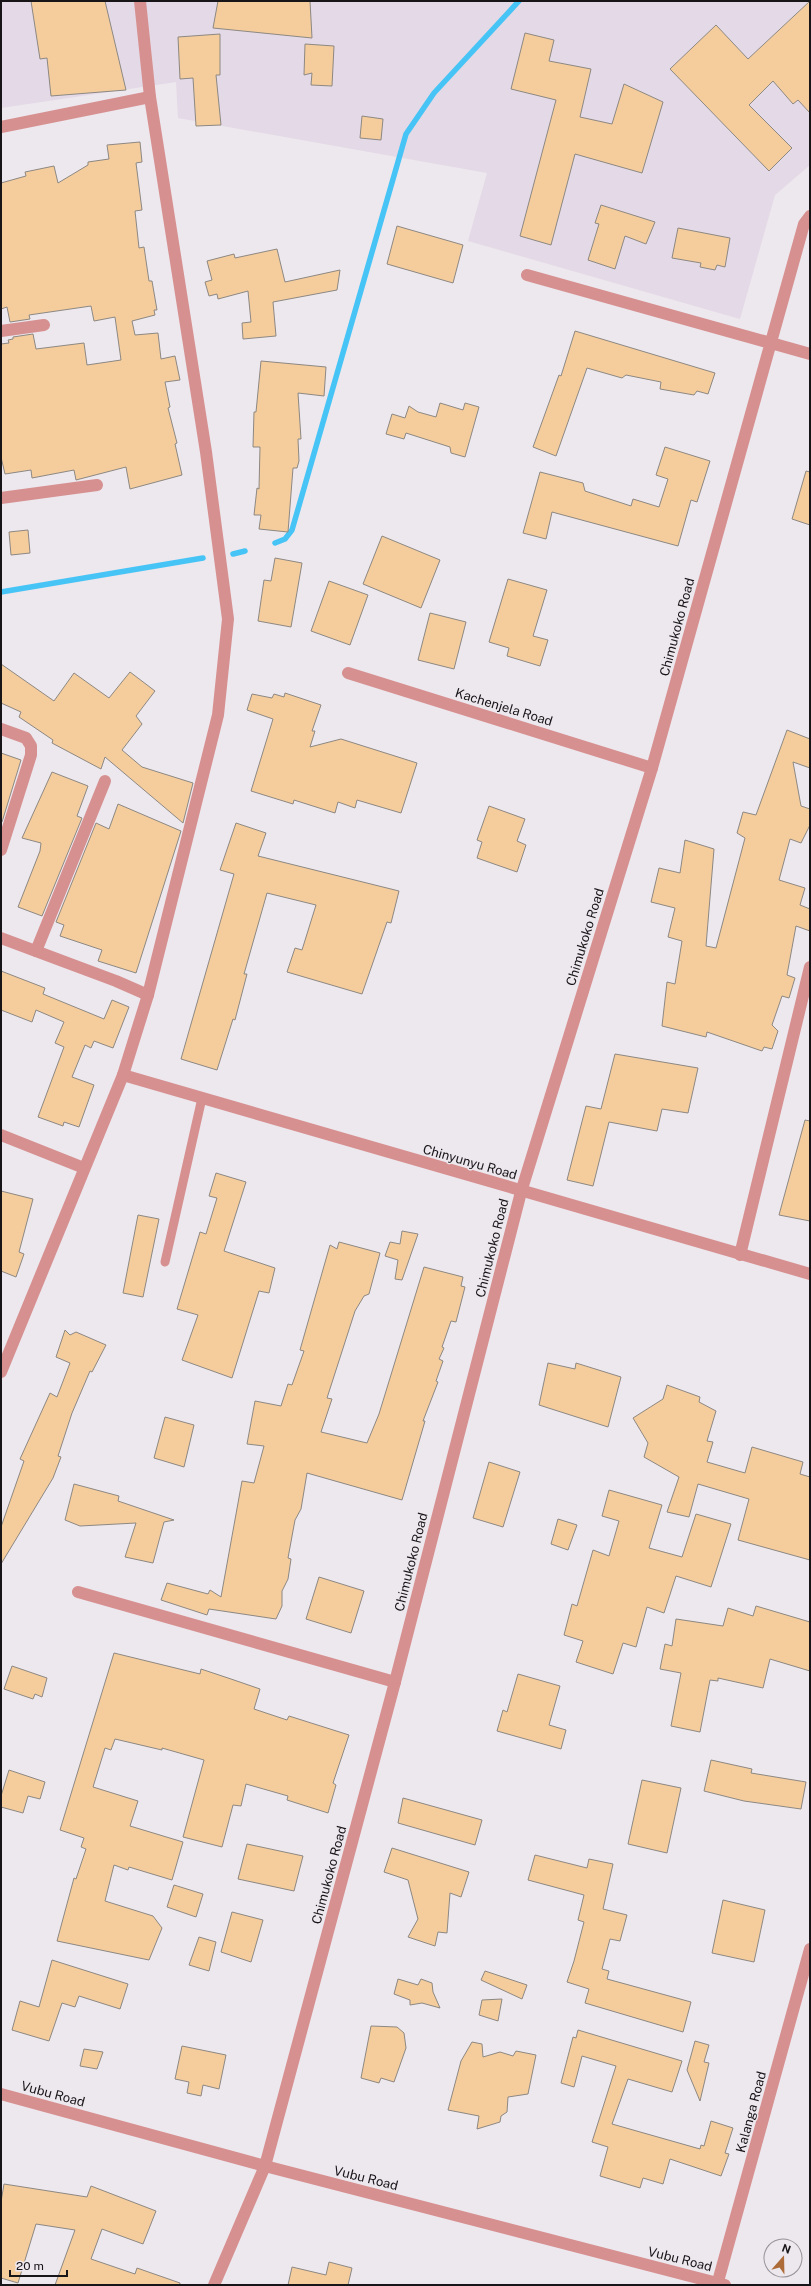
<svg xmlns="http://www.w3.org/2000/svg" width="811" height="2286" font-family="'Public Sans',sans-serif">
<style>
.built{fill:#e4d9e6}
.lines{fill:none;stroke-linecap:round;stroke-linejoin:round}
.stream{stroke:#46c4f5;stroke-width:5.5}
.building{fill:#f5cd9d;stroke:#8d8882}
.lane{stroke:#d69090;stroke-width:9}
.street{stroke:#d69090;stroke-width:12}
.labels{text-anchor:middle;dominant-baseline:central;stroke-width:3;stroke-linejoin:round;paint-order:stroke}
.street-label{font-size:13px;fill:#171517;stroke:#ede7ee}
</style>
<rect width="100%" height="100%" fill="#ede7ee"/>
<path class="built" d="M 1,1 L 810,1 L 810,165 L 775,195 L 740,319 L 468,241 L 487,173 L 178,118 L 176,82 L 1,108 Z"/>
<g class="lines">
<g class="stream">
<path d="M 275,543 L 285,539 L 292,530 L 406,134 L 434,93 L 519,1"/>
<path d="M 233,554 L 245,551"/>
<path d="M 1,592 L 203,558"/>
</g>
</g>
<g class="building">
<path d="M 31,1 L 105,1 L 126,90 L 51,96 L 47,58 L 40,59 Z"/>
<path d="M 218,1 L 310,1 L 312,38 L 213,28 Z"/>
<path d="M 810,1 L 810,113 L 798,100 L 793,104 L 773,81 L 749,105 L 792,148 L 769,171 L 670,69 L 716,25 L 748,59 Z"/>
<path d="M 525,33 L 554,40 L 549,61 L 591,69 L 580,117 L 612,124 L 624,84 L 663,102 L 642,173 L 575,154 L 551,245 L 520,236 L 556,100 L 511,89 Z"/>
<path d="M 220,34 L 220,75 L 216,75 L 221,125 L 196,126 L 193,78 L 180,79 L 178,37 Z"/>
<path d="M 305,44 L 334,46 L 332,86 L 311,85 L 312,73 L 304,75 Z"/>
<path d="M 362,116 L 383,119 L 381,140 L 360,138 Z"/>
<path d="M 140,142 L 142,162 L 136,163 L 142,210 L 135,211 L 139,248 L 144,247 L 149,281 L 152,281 L 157,310 L 154,310 L 155,315 L 132,321 L 135,335 L 158,333 L 161,359 L 175,356 L 180,380 L 165,382 L 170,407 L 168,408 L 177,443 L 175,444 L 182,475 L 130,489 L 126,467 L 76,480 L 74,470 L 32,478 L 31,470 L 5,474 L 1,457 L 1,344 L 9,343 L 8,340 L 13,339 L 13,337 L 33,334 L 36,349 L 84,343 L 87,365 L 121,360 L 115,317 L 94,321 L 91,306 L 29,315 L 30,319 L 10,322 L 7,307 L 1,309 L 1,183 L 26,176 L 25,172 L 54,166 L 58,183 L 88,165 L 88,162 L 109,159 L 107,145 Z"/>
<path d="M 601,205 L 655,222 L 646,244 L 625,236 L 615,269 L 588,260 L 599,224 L 595,223 Z"/>
<path d="M 397,226 L 463,245 L 453,283 L 387,264 Z"/>
<path d="M 678,228 L 730,238 L 725,267 L 717,265 L 715,270 L 700,267 L 701,263 L 672,258 Z"/>
<path d="M 277,249 L 285,282 L 340,270 L 337,290 L 273,302 L 276,336 L 243,339 L 242,323 L 251,322 L 248,291 L 218,299 L 217,294 L 209,296 L 205,282 L 212,280 L 207,261 L 234,254 L 235,258 Z"/>
<path d="M 575,331 L 715,373 L 708,394 L 697,391 L 694,395 L 660,389 L 661,382 L 626,375 L 622,378 L 587,368 L 556,456 L 533,447 L 559,375 L 561,376 Z"/>
<path d="M 261,361 L 326,367 L 324,396 L 298,393 L 301,439 L 298,439 L 299,461 L 297,468 L 293,468 L 288,532 L 259,529 L 261,515 L 254,515 L 257,488 L 259,489 L 260,447 L 253,447 L 254,412 L 256,412 Z"/>
<path d="M 440,403 L 463,410 L 465,403 L 479,407 L 465,457 L 451,453 L 450,447 L 406,433 L 404,439 L 386,434 L 392,414 L 405,418 L 409,406 L 418,412 L 436,417 Z"/>
<path d="M 665,447 L 710,461 L 697,502 L 691,500 L 678,546 L 552,512 L 546,539 L 523,533 L 540,472 L 583,483 L 585,491 L 631,506 L 633,499 L 659,507 L 668,479 L 656,475 Z"/>
<path d="M 806,471 L 810,472 L 810,525 L 792,519 Z"/>
<path d="M 28,530 L 30,553 L 11,555 L 9,532 Z"/>
<path d="M 382,536 L 440,560 L 421,608 L 363,584 Z"/>
<path d="M 275,558 L 302,563 L 291,627 L 258,621 L 264,580 L 271,581 Z"/>
<path d="M 508,579 L 547,590 L 533,636 L 548,640 L 540,666 L 507,656 L 509,648 L 489,642 Z"/>
<path d="M 329,581 L 368,595 L 350,645 L 311,631 Z"/>
<path d="M 430,613 L 466,622 L 454,669 L 418,660 Z"/>
<path d="M 1,664 L 54,701 L 74,673 L 109,698 L 130,672 L 155,691 L 136,716 L 142,724 L 122,750 L 142,767 L 193,783 L 183,823 L 105,757 L 101,769 L 52,743 L 53,740 L 19,717 L 21,712 L 1,703 Z"/>
<path d="M 285,693 L 321,705 L 312,731 L 315,731 L 310,747 L 341,739 L 417,763 L 401,813 L 357,800 L 355,808 L 338,802 L 335,813 L 294,800 L 293,804 L 251,791 L 273,719 L 247,710 L 252,694 L 272,698 L 274,694 L 284,697 Z"/>
<path d="M 787,730 L 810,739 L 810,768 L 793,762 L 801,806 L 810,809 L 810,825 L 801,843 L 790,839 L 779,880 L 805,888 L 800,905 L 810,909 L 810,931 L 796,926 L 787,975 L 795,978 L 789,998 L 782,996 L 772,1025 L 778,1031 L 772,1049 L 764,1047 L 762,1051 L 707,1032 L 706,1037 L 662,1026 L 667,982 L 675,984 L 682,941 L 668,937 L 675,908 L 651,902 L 659,868 L 680,873 L 685,840 L 714,849 L 706,946 L 716,948 L 745,838 L 737,833 L 743,812 L 756,815 Z"/>
<path d="M 1,753 L 21,760 L 2,822 L 1,821 Z"/>
<path d="M 52,772 L 88,786 L 77,816 L 82,818 L 42,916 L 18,907 L 40,851 L 41,843 L 22,838 Z"/>
<path d="M 118,804 L 181,831 L 136,973 L 98,961 L 102,950 L 60,936 L 64,925 L 56,922 L 96,823 L 109,829 Z"/>
<path d="M 489,806 L 525,819 L 517,841 L 526,845 L 517,872 L 477,858 L 482,842 L 477,840 Z"/>
<path d="M 236,823 L 266,833 L 258,856 L 399,891 L 391,923 L 387,922 L 362,994 L 287,972 L 295,948 L 302,950 L 316,905 L 267,893 L 244,974 L 247,974 L 235,1020 L 233,1019 L 217,1070 L 181,1059 L 234,874 L 220,870 Z"/>
<path d="M 1,971 L 45,988 L 43,994 L 104,1019 L 112,1000 L 129,1007 L 113,1048 L 94,1041 L 91,1048 L 85,1045 L 72,1077 L 94,1085 L 79,1127 L 64,1122 L 63,1126 L 38,1117 L 64,1047 L 55,1043 L 64,1022 L 36,1010 L 32,1022 L 1,1010 Z"/>
<path d="M 615,1054 L 698,1068 L 688,1113 L 662,1109 L 657,1131 L 609,1122 L 593,1186 L 567,1180 L 586,1106 L 601,1109 Z"/>
<path d="M 805,1120 L 810,1121 L 810,1221 L 779,1215 Z"/>
<path d="M 216,1173 L 246,1182 L 224,1251 L 275,1268 L 269,1293 L 259,1291 L 232,1378 L 182,1360 L 198,1315 L 177,1309 L 200,1232 L 206,1234 L 217,1198 L 209,1196 Z"/>
<path d="M 1,1191 L 33,1199 L 19,1252 L 24,1254 L 16,1277 L 1,1271 Z"/>
<path d="M 138,1215 L 159,1219 L 143,1297 L 123,1293 Z"/>
<path d="M 402,1231 L 418,1234 L 402,1280 L 395,1279 L 398,1260 L 385,1256 L 390,1242 L 400,1244 Z"/>
<path d="M 339,1242 L 380,1253 L 369,1294 L 364,1296 L 355,1311 L 327,1398 L 332,1399 L 321,1432 L 367,1443 L 379,1414 L 424,1267 L 463,1277 L 461,1286 L 465,1287 L 456,1322 L 451,1321 L 442,1347 L 444,1348 L 439,1359 L 443,1361 L 436,1381 L 438,1382 L 423,1421 L 425,1421 L 402,1500 L 307,1473 L 301,1509 L 295,1520 L 288,1558 L 291,1559 L 288,1579 L 282,1591 L 282,1606 L 276,1619 L 209,1609 L 207,1615 L 161,1600 L 167,1583 L 208,1594 L 210,1590 L 221,1597 L 242,1481 L 254,1483 L 264,1446 L 247,1444 L 255,1401 L 281,1406 L 288,1384 L 292,1385 L 304,1351 L 300,1350 L 330,1245 L 337,1249 Z"/>
<path d="M 65,1330 L 70,1335 L 76,1332 L 106,1345 L 92,1372 L 90,1371 L 72,1413 L 58,1456 L 61,1457 L 53,1478 L 1,1564 L 1,1527 L 24,1461 L 20,1459 L 50,1393 L 57,1397 L 70,1363 L 56,1357 Z"/>
<path d="M 548,1363 L 575,1369 L 576,1363 L 621,1377 L 608,1427 L 539,1405 Z"/>
<path d="M 667,1385 L 700,1397 L 699,1402 L 716,1411 L 707,1441 L 713,1442 L 707,1462 L 745,1473 L 752,1447 L 803,1462 L 800,1474 L 810,1477 L 810,1560 L 738,1540 L 749,1499 L 698,1484 L 689,1517 L 667,1512 L 679,1477 L 644,1457 L 648,1443 L 633,1418 L 663,1399 Z"/>
<path d="M 165,1417 L 194,1425 L 184,1467 L 154,1458 Z"/>
<path d="M 489,1462 L 520,1472 L 503,1527 L 473,1518 Z"/>
<path d="M 74,1484 L 119,1496 L 118,1501 L 174,1520 L 164,1522 L 153,1563 L 125,1557 L 136,1523 L 80,1526 L 65,1520 Z"/>
<path d="M 609,1490 L 662,1505 L 649,1548 L 682,1557 L 696,1514 L 731,1524 L 711,1587 L 676,1576 L 664,1613 L 647,1607 L 636,1647 L 623,1643 L 613,1674 L 576,1662 L 583,1641 L 564,1635 L 572,1604 L 577,1606 L 593,1550 L 609,1556 L 619,1521 L 602,1516 Z"/>
<path d="M 558,1519 L 577,1525 L 568,1550 L 551,1544 Z"/>
<path d="M 319,1577 L 364,1591 L 351,1633 L 306,1619 Z"/>
<path d="M 756,1606 L 810,1622 L 810,1671 L 770,1659 L 763,1688 L 718,1678 L 718,1681 L 710,1680 L 700,1732 L 671,1726 L 681,1673 L 660,1669 L 665,1644 L 672,1646 L 676,1619 L 723,1626 L 728,1608 L 753,1616 Z"/>
<path d="M 114,1653 L 200,1674 L 201,1669 L 231,1679 L 260,1689 L 254,1709 L 287,1720 L 289,1716 L 349,1735 L 333,1783 L 336,1785 L 328,1813 L 287,1800 L 288,1796 L 246,1784 L 241,1806 L 233,1805 L 222,1847 L 183,1837 L 204,1760 L 162,1748 L 162,1750 L 115,1739 L 111,1750 L 105,1748 L 93,1787 L 138,1801 L 130,1826 L 183,1842 L 172,1880 L 129,1867 L 128,1870 L 114,1865 L 105,1901 L 153,1916 L 162,1928 L 149,1960 L 57,1941 L 74,1878 L 76,1879 L 86,1849 L 81,1847 L 84,1838 L 60,1830 Z"/>
<path d="M 12,1666 L 47,1678 L 42,1697 L 35,1694 L 33,1699 L 4,1689 Z"/>
<path d="M 518,1674 L 560,1686 L 549,1725 L 566,1730 L 561,1749 L 497,1731 L 503,1710 L 507,1712 Z"/>
<path d="M 711,1760 L 752,1769 L 751,1773 L 806,1782 L 801,1809 L 744,1801 L 704,1791 Z"/>
<path d="M 9,1770 L 45,1782 L 40,1799 L 28,1796 L 23,1813 L 1,1807 L 1,1796 Z"/>
<path d="M 642,1780 L 681,1788 L 667,1853 L 628,1844 Z"/>
<path d="M 403,1798 L 482,1820 L 475,1845 L 398,1823 Z"/>
<path d="M 247,1844 L 303,1856 L 294,1891 L 238,1879 Z"/>
<path d="M 392,1848 L 469,1872 L 461,1897 L 450,1893 L 447,1933 L 438,1932 L 435,1946 L 408,1937 L 418,1919 L 408,1880 L 384,1872 Z"/>
<path d="M 535,1855 L 587,1868 L 589,1859 L 613,1864 L 603,1909 L 627,1915 L 620,1941 L 610,1939 L 602,1969 L 609,1971 L 607,1979 L 691,2002 L 683,2032 L 585,2003 L 589,1989 L 567,1982 L 574,1961 L 584,1922 L 578,1920 L 584,1895 L 528,1880 Z"/>
<path d="M 174,1885 L 203,1894 L 196,1917 L 167,1907 Z"/>
<path d="M 723,1900 L 765,1910 L 754,1962 L 712,1953 Z"/>
<path d="M 232,1912 L 263,1920 L 251,1962 L 221,1952 Z"/>
<path d="M 199,1937 L 216,1942 L 209,1971 L 189,1965 Z"/>
<path d="M 52,1960 L 128,1984 L 120,2009 L 79,1996 L 75,2007 L 62,2003 L 49,2041 L 12,2030 L 20,2001 L 39,2007 Z"/>
<path d="M 485,1971 L 527,1985 L 522,1999 L 481,1980 Z"/>
<path d="M 398,1979 L 418,1985 L 421,1979 L 432,1983 L 433,1992 L 440,2008 L 422,2003 L 410,2005 L 410,2000 L 394,1994 Z"/>
<path d="M 502,1999 L 498,2021 L 479,2015 L 482,2000 Z"/>
<path d="M 371,2026 L 397,2027 L 404,2033 L 406,2048 L 394,2082 L 381,2078 L 379,2083 L 361,2078 Z"/>
<path d="M 578,2030 L 682,2061 L 672,2092 L 628,2079 L 612,2124 L 700,2149 L 701,2145 L 704,2146 L 711,2121 L 733,2128 L 725,2153 L 729,2154 L 721,2176 L 670,2159 L 663,2184 L 643,2178 L 640,2188 L 600,2176 L 608,2147 L 592,2142 L 616,2066 L 582,2056 L 574,2087 L 561,2083 L 573,2037 L 576,2038 Z"/>
<path d="M 695,2041 L 709,2045 L 704,2062 L 709,2063 L 700,2101 L 687,2070 Z"/>
<path d="M 472,2042 L 482,2044 L 483,2057 L 500,2052 L 513,2056 L 516,2051 L 536,2055 L 528,2094 L 508,2097 L 507,2112 L 501,2116 L 500,2122 L 477,2129 L 479,2116 L 448,2110 L 461,2061 Z"/>
<path d="M 182,2046 L 226,2055 L 219,2089 L 203,2085 L 201,2096 L 187,2093 L 189,2082 L 175,2079 Z"/>
<path d="M 84,2049 L 103,2052 L 97,2069 L 80,2066 Z"/>
<path d="M 4,2184 L 87,2197 L 91,2186 L 156,2211 L 143,2244 L 102,2229 L 91,2259 L 135,2274 L 137,2268 L 180,2283 L 180,2285 L 55,2285 L 75,2230 L 36,2224 L 18,2283 L 1,2278 L 1,2202 Z"/>
<path d="M 329,2262 L 352,2268 L 348,2285 L 288,2285 L 292,2267 L 326,2275 Z"/>
</g>
<g class="lines">
<path class="lane" d="M 165,1262 L 202,1098"/>
<g class="street">
<path d="M 1,127 L 150,97"/>
<path d="M 527,275 L 810,354"/>
<path d="M 1,331 L 44,325"/>
<path d="M 1,498 L 97,485"/>
<path d="M 348,673 L 652,768"/>
<path d="M 1,729 L 26,738 L 31,746 L 31,755 L 1,850"/>
<path d="M 1,938 L 116,981 L 148,995"/>
<path d="M 36,951 L 105,781"/>
<path d="M 123,1075 L 810,1274"/>
<path d="M 1,1135 L 84,1168"/>
<path d="M 740,1255 L 810,967"/>
<path d="M 1,1372 L 123,1075 L 148,995 L 218,715 L 228,619 L 206,452 L 150,97 L 140,1"/>
<path d="M 78,1592 L 395,1682"/>
<path d="M 1,2094 L 265,2166 L 725,2285"/>
<path d="M 214,2285 L 265,2166 L 395,1682 L 521,1192 L 652,768 L 804,224 L 810,216"/>
<path d="M 717,2285 L 810,1949"/>
</g>
</g>
<g class="labels">
<g class="street-label">
<text transform="translate(677 627) rotate(-75)">Chimukoko Road</text>
<text transform="translate(504 707) rotate(17)">Kachenjela Road</text>
<text transform="translate(585 937) rotate(-73)">Chimukoko Road</text>
<text transform="translate(470 1162) rotate(16)">Chinyunyu Road</text>
<text transform="translate(492 1248) rotate(-76)">Chimukoko Road</text>
<text transform="translate(411 1562) rotate(-76)">Chimukoko Road</text>
<text transform="translate(329 1875) rotate(-75)">Chimukoko Road</text>
<text transform="translate(53 2094) rotate(15)">Vubu Road</text>
<text transform="translate(751 2112) rotate(-75)">Kalanga Road</text>
<text transform="translate(366 2178) rotate(14)">Vubu Road</text>
<text transform="translate(680 2259) rotate(14)">Vubu Road</text>
</g>
</g>
<rect width="811" height="2286" fill="none" stroke="#171517" stroke-width="4"/>
<g transform="translate(783 2258) rotate(20)"><circle r="19" fill="#ede7ee" stroke="#979398"/>
<path d="M0-3L7 15L0 10L-7 15Z" fill="#ad6b37"/>
<text y="-6" font-size="11" font-weight="bold" text-anchor="middle" fill="#171517">N</text>
</g>
<path d="M10 2270v6h57v-6" fill="none" stroke="#171517" stroke-width="2"/>
<text x="16" y="2270" font-size="12" fill="#171517" stroke="#ede7ee" stroke-width="3" paint-order="stroke">20 m</text>
</svg>
